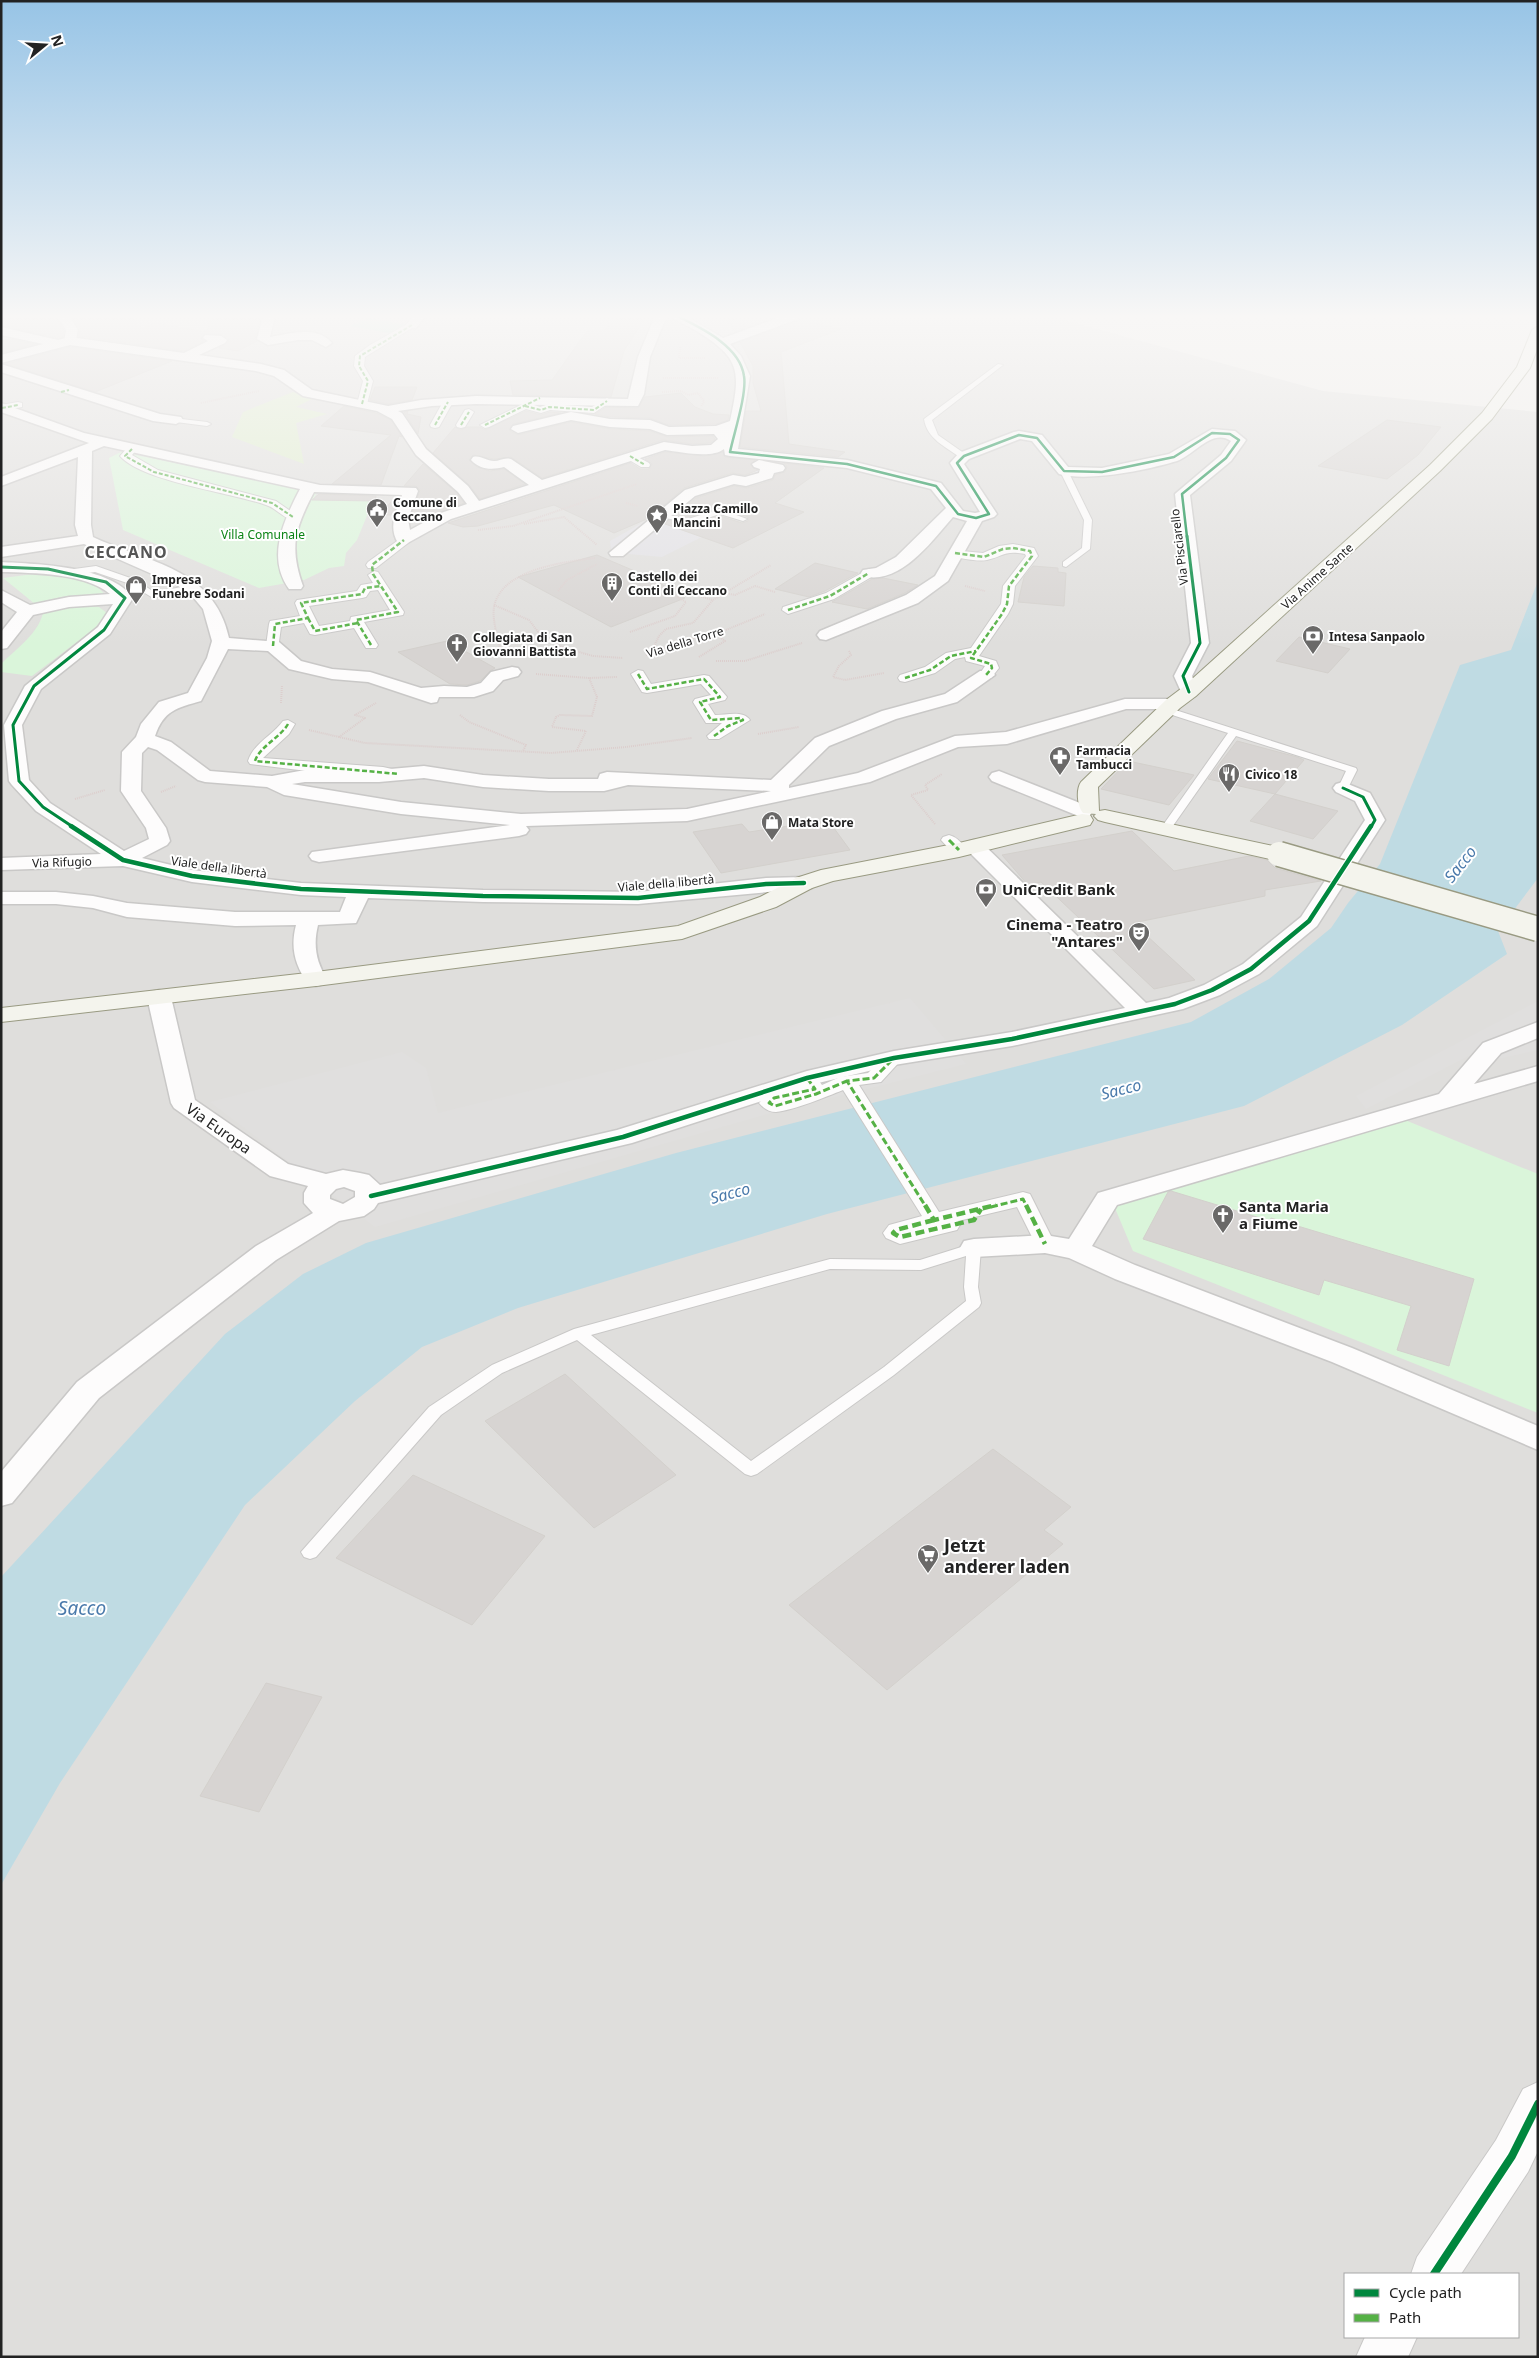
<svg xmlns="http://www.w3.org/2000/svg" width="1539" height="2358" font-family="'Noto Sans',sans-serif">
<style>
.residential{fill:#dfdedc;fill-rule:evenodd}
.grass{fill:#ddeccb}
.park{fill:#daf5da}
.pitch{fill:#b7e6d2}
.parking{fill:#e0dfde}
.plaza{fill:#e2e1e5}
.water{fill:#bfdbe3}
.building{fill:#d7d4d2;stroke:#d3d0cc}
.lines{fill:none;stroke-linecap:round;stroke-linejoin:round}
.service-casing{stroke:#c9c8c7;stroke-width:2}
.pedestrian-casing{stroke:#c9c8c7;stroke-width:2}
.minor-casing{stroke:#c9c8c7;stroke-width:3}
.tertiary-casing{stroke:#c9c8c7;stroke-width:2}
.secondary-casing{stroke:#999a82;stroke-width:2}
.path{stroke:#dccecd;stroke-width:2;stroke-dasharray:1 1;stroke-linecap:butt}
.service{fill:#fdfcfc;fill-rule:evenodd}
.pedestrian{fill:#fdfcfc;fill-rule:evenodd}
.minor{fill:#fdfcfc;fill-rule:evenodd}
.tertiary{fill:#fdfcfc;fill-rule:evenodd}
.secondary{fill:#f4f4ed;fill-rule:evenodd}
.secondary-bridge-casing{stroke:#999a82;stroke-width:27;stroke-linecap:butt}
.secondary-bridge{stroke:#f4f4ed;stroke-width:24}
.quiet-far3{stroke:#55b145;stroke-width:2;stroke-dasharray:4 2;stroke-linecap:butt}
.quiet-far2{stroke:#55b145;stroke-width:2.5;stroke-dasharray:5 2.5;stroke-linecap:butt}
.quiet-far1{stroke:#55b145;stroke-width:3;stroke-dasharray:7 3;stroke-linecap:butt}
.quiet{stroke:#55b145;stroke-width:4.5;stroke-dasharray:9 4.5;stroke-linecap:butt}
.cycleway-far3-casing{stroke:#fff;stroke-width:4.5}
.cycleway-far2-casing{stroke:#fff;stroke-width:5}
.cycleway-far1-casing{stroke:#fff;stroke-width:7}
.cycleway-casing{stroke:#fff;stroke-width:11}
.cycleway-far3{stroke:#00873e;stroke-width:2.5}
.cycleway-far2{stroke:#00873e;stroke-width:3}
.cycleway-far1{stroke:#00873e;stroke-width:4.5}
.cycleway{stroke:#00873e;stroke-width:8}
.labels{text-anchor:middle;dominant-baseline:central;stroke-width:4;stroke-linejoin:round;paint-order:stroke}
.far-poi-label{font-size:12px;font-weight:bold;fill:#222;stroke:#fff;text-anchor:start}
.far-park-label{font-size:12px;fill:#0c8416;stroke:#fff}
.far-street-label{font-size:12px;fill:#222;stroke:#fff}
.poi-label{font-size:15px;font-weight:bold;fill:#222;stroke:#fff;text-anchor:start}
.street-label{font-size:15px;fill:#222;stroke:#fff}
.far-district-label{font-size:16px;font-weight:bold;letter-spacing:1px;fill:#555;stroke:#fff}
.water-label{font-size:16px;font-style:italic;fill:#4a7aab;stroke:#fff}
.near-poi-label{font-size:18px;font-weight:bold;fill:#222;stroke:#fff;text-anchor:start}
.near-water-label{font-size:19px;font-style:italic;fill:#4a7aab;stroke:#fff}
</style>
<rect width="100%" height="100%" fill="#f0eeeb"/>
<path class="residential" d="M 1,316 L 1050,316 L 1323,391 L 1538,412 L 1538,2357 L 1,2357 ZM 1345,2274 L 1518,2274 L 1518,2337 L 1345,2337 Z"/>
<path class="grass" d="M 293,392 L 314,398 L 296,407 L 327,414 L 296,423 L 304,464 L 232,437 L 243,412 Z"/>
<g class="park">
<path d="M 121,452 L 317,492 L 313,500 L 373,501 L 357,540 L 346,553 L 344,566 L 329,568 L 304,580 L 259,588 L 123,530 L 109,458 Z"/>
<path d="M 41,573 C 63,577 92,576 106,596 C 80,593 59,596 35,604 L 3,578 Z"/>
<path d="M 83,605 L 99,607 L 107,613 L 94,629 L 32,676 L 1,672 L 1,664 C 16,649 38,634 43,613 L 65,607 Z"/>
<path d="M 1400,1118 L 1538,1174 L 1538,1413 L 1133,1251 L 1112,1201 Z"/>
</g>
<path class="pitch" d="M 369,318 L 407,325 L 389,333 L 350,326 Z"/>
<g class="parking">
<path d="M 910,998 L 966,1064 L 771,1113 L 375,1227 L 210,1102 L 402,1052 L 426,1068 L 438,1113 Z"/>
<path d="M 1538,1001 L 1538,1020 L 1366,1109 L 1356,1096 Z"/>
<path d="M 1538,1038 L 1538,1050 L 1493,1060 L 1506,1047 Z"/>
</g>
<g class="plaza">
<path d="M 648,397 L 665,419 L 683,427 L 729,428 L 726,452 L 734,458 L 778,465 L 761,473 L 696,458 L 683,452 L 589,477 L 578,469 L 649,437 L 604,422 L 612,414 L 598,410 L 610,399 Z"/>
<path d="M 665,510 L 701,520 L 681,530 L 702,537 L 662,557 L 617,553 L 611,550 L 610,541 Z"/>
</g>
<path class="water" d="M 1538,581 L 1538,878 L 1498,931 L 1507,954 L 1402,1025 L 1244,1106 L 827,1214 L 518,1308 L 422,1347 L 355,1401 L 245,1505 L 60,1783 L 1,1885 L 1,1577 L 225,1334 L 303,1274 L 366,1243 L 676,1153 L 1191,1022 L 1269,979 L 1331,928 L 1348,903 L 1380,864 L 1460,665 L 1511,650 Z"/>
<g class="building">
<path d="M 1,316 L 55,316 L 64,330 L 63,337 L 58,338 L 1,325 Z"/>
<path d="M 71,316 L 130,316 L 142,328 L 156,323 L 206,332 L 212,316 L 261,316 L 255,339 L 257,341 L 238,351 L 219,348 L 229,341 L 222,334 L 205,333 L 201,338 L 204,341 L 184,351 L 79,336 L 80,329 Z"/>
<path d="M 619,316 L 646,316 L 624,351 L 611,397 L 513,395 L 510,381 L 552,380 L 587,331 L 604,330 Z"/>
<path d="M 726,316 L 728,316 L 748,327 L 735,332 Z"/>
<path d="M 800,320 L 841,329 L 781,352 L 789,444 L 845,452 L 838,457 L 740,447 L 746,411 L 761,411 L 753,383 L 753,366 L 740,342 Z"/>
<path d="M 9,339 L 35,344 L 1,353 L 1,341 Z"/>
<path d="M 70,347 L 172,361 L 95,392 L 6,364 Z"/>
<path d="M 375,387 L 417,387 L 412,400 L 388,404 L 370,400 Z"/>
<path d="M 681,393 L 695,407 L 713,414 L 729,415 L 728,420 L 716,424 L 669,425 L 650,418 L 610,417 L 595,414 L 606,407 L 638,408 L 645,397 Z"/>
<path d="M 344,406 L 376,413 L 391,420 L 402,437 L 399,436 L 381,485 L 332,484 L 391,435 L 321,426 Z"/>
<path d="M 408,411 L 407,414 L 421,417 L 418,434 L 404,412 Z"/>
<path d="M 526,411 L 541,415 L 550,412 L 561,413 L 513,424 L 510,431 L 518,435 L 571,422 L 610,429 L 650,431 L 667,437 L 713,436 L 715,439 L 710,443 L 692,444 L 663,440 L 542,478 L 511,457 L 494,459 L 473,455 L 469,460 L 477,467 L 490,471 L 504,469 L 525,484 L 480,499 L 469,485 L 433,453 L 455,427 L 461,430 L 467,427 L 480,427 L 485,430 Z"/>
<path d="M 1387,420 L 1441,427 L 1418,455 L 1387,479 L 1318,466 Z"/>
<path d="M 665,452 L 704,456 L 723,452 L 725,457 L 755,460 L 750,465 L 758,470 L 745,475 L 732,473 L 684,488 L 649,518 L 614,533 L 554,505 L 478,526 L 463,527 L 448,523 L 631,463 L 640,469 L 649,469 L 652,464 L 645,459 Z"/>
<path d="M 784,463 L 824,468 L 775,503 L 804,512 L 733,548 L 665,524 L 669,520 L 690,526 L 720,516 L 742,523 L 748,521 L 748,517 L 721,507 L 688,517 L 676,515 L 696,498 L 734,486 L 747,488 L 773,480 L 775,475 L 785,472 L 787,467 Z"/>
<path d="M 423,464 L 457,493 L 464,503 L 429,517 L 411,516 L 420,490 L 416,486 L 404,486 Z"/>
<path d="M 319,494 L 376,496 L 375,501 L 312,500 Z"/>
<path d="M 395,497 L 399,497 L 393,515 L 380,515 Z"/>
<path d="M 597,555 L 651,578 L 685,598 L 611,627 L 518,577 Z"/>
<path d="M 815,563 L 858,573 L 825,591 L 809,597 L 775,589 Z"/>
<path d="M 1033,566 L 1058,568 L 1058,572 L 1066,573 L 1064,606 L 1018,602 L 1024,577 Z"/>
<path d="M 883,578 L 918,585 L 905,593 L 867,609 L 832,602 L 872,579 Z"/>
<path d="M 1299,637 L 1350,649 L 1328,673 L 1276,661 Z"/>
<path d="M 447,641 L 495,668 L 490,671 L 480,681 L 467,685 L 450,684 L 398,652 Z"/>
<path d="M 1237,741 L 1297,757 L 1304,760 L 1275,794 L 1208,779 Z"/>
<path d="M 1128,761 L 1194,775 L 1169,805 L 1101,789 Z"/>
<path d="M 1275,794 L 1338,811 L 1313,839 L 1250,821 Z"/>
<path d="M 828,820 L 850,850 L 721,873 L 693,832 L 742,824 L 749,832 Z"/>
<path d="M 1132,831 L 1174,871 L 1249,856 L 1267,860 L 1275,868 L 1321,881 L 1265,890 L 1265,896 L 1133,923 L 1195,980 L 1154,989 L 1041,882 L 1028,885 L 1002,855 Z"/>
<path d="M 1171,1191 L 1270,1221 L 1271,1218 L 1474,1279 L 1449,1366 L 1397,1350 L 1411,1306 L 1324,1280 L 1319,1295 L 1143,1239 L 1168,1192 Z"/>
<path d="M 565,1374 L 676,1475 L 594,1528 L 485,1421 Z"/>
<path d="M 993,1449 L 1071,1507 L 1044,1530 L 1063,1544 L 887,1690 L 789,1605 Z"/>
<path d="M 413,1475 L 545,1536 L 472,1625 L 336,1558 Z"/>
<path d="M 266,1683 L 322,1697 L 259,1812 L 200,1796 Z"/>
</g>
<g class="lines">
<g class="service-casing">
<g id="service">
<path d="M 998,364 L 1003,365 L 932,420 L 938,435 L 968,456 L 961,458 C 946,447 927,439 924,419 Z"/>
<path d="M 173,418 L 207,422 L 211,424 L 207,426 L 176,422 L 172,420 Z"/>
<path d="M 1064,469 L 1068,471 L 1092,520 L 1090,549 L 1066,567 L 1063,566 L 1063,562 L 1082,548 L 1084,520 L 1060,471 Z"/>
<path d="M 720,509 L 747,519 L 743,521 L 720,514 L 689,524 L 659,516 L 663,514 L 688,519 Z"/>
<path d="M 96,566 L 136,580 L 154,592 L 193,585 L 197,588 L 153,598 L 130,584 L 95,572 L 67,576 L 63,573 L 67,570 Z"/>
<path d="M 1166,707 L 1356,768 L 1357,770 L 1347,790 L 1339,790 L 1338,788 L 1346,771 L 1236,736 L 1170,830 L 1162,830 L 1161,828 L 1228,733 L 1163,712 L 1161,710 Z"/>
<path d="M 974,1243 L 979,1245 L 981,1248 L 978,1287 L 981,1303 L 979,1307 L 894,1375 L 757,1474 L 751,1476 L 745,1474 L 577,1340 L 502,1373 L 441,1415 L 316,1557 L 310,1559 L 304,1557 L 301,1552 L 429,1407 L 492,1365 L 574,1329 L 830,1259 L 920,1260 ZM 966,1256 L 964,1287 L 966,1301 L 884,1367 L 751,1461 L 591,1335 L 830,1269 L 921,1270 Z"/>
</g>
</g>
<g class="pedestrian-casing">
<g id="pedestrian">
<path d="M 409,323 L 417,325 L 365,357 L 364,366 L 373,381 L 367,404 L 366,406 L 358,406 L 357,404 L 363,381 L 354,366 L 355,356 L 370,345 Z"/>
<path d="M 537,397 L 542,400 L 534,405 L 540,407 L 549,404 L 592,407 L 607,398 L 612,401 L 594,413 L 550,410 L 541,413 L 526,409 L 489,427 L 485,428 L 480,425 Z"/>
<path d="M 448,399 L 453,402 L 439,427 L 435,428 L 431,427 L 430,425 L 444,400 Z"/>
<path d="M 18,402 L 22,403 L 22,407 L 1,411 L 1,405 Z"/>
<path d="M 469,409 L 474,412 L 465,427 L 461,428 L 457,427 L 456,425 L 465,410 Z"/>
<path d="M 132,446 L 137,449 L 132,455 L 158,470 L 276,501 L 299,517 L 293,520 C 283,518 276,508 266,505 C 230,492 143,482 120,456 L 128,447 Z"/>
<path d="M 630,453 L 649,463 L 650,465 L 649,467 L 641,467 L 626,458 L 625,456 Z"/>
<path d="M 404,536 L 408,537 L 410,540 L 408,543 L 376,568 L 368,568 L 366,565 L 368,562 Z"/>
<path d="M 1013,544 L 1034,548 L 1038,556 L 1015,586 L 1013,604 L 1008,614 L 979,656 L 996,661 L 999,668 L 991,678 L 981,678 L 979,675 L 985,666 L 966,661 L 965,657 L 955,659 L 935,673 L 905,682 L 900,681 L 898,678 L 900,675 L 925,667 L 946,653 L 971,648 L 1001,604 L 1003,586 L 1026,556 L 1025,554 C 1004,550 1004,556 987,560 C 977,562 961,558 951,556 L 949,553 L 951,550 L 983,553 L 999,546 Z"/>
<path d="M 869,569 L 875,573 L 873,576 L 834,599 L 788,614 L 782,610 L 783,607 L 826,593 Z"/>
<path d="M 374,571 L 378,572 L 404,612 L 403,615 L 364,622 L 378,645 L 376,648 L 366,648 L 354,628 L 315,635 L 310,634 L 304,623 L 281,627 L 278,649 L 268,649 L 266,646 L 269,624 L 270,621 L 300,616 L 295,603 L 297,600 L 357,591 L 361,585 L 373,583 L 368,575 ZM 378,590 L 390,610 L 351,617 L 350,621 L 319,626 L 309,606 L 362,598 L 366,597 L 370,591 Z"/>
<path d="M 638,670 L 643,671 L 651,684 L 704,675 L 709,676 L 727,697 L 725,700 L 708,704 L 715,715 C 727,715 743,710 750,720 L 719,739 L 709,739 L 707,736 L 722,723 L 706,723 L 693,702 L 695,699 L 711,695 L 701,684 L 647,693 L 642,692 L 631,674 Z"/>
<path d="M 288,720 L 295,724 L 289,734 L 263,758 L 383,767 L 401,771 L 403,774 L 396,778 L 383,775 L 299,770 L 250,764 L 248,761 C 253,744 273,735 283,721 Z"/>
<path d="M 949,835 C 957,837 962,843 967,850 L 965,853 L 953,853 L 941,840 L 943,837 Z"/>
<path d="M 894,1052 L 901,1054 L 903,1058 L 881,1082 L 859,1085 L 939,1212 L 1023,1192 L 1030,1194 L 1055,1244 L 1052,1249 L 1045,1251 L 1038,1249 L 1017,1207 L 958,1221 L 960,1225 L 957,1230 L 900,1244 L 886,1238 L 883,1233 L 889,1225 L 922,1216 L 843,1090 C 826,1097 794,1110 776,1112 C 769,1112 763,1108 759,1103 L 767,1094 L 803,1086 L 798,1078 L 800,1074 L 814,1074 L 822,1085 L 840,1077 L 868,1073 L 887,1054 Z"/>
</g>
</g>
<g class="minor-casing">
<g id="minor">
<path d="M 263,316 L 275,316 L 270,337 C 289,334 317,325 332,343 L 326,347 L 312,340 L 298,340 L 268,345 L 257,339 Z"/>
<path d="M 414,316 L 426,316 L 416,328 L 408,328 L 406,325 Z"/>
<path d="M 655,316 L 671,316 L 665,320 L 650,357 L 644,394 L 638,406 L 476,404 L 432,406 L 398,411 L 402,413 L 426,449 L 468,486 L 479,501 L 529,485 L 504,467 C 492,470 480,470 471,460 L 473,457 C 481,455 486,461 494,461 C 500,461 504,457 511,459 L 542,480 L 664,442 L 692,446 L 711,445 L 718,439 L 714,434 L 667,435 L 650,429 L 610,427 L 571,420 L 518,433 L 511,429 L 513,426 L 571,412 L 610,419 L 650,420 L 669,427 L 716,426 L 730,421 C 741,371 741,358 695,330 C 687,325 677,322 671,316 L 686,316 L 723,338 L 783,316 L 800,316 L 798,319 L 730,344 L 741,356 L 750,376 L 738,449 L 847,460 L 941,483 L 963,511 L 975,513 L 980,512 L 950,463 L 959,453 L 1014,432 L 1019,431 L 1042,435 L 1068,467 L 1102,468 L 1169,454 L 1212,429 L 1235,431 L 1246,440 L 1244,443 L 1231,461 L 1190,495 L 1209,643 L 1192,676 L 1198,692 L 1195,696 L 1183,696 L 1174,676 L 1191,643 L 1175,494 L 1221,455 L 1231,441 C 1212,428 1194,455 1177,461 C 1147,470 1089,482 1059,474 L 1032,441 L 1020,439 L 969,459 L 964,464 L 997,514 L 994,517 L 982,521 L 948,581 L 918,603 L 826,640 L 820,639 L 817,635 L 820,631 L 906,595 L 935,576 L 967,521 L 953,517 C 932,541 900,586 863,576 L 861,573 L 863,570 L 876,568 L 896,557 L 946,508 L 931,489 L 847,468 L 730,456 L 725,455 L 724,449 C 712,459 680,452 665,450 L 451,519 L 404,545 L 398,543 C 388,527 396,511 402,495 L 314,492 C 295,528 289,547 303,586 L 301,589 L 289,589 C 266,557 284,520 300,489 L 104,446 L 92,451 L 91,525 L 93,537 C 149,563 214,568 229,638 L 279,642 L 301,661 L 332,669 L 370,672 L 421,688 L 444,686 L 467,687 L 481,683 L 491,672 L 512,667 L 518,668 L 521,672 L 518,676 L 503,680 L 493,691 L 474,697 L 439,697 L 437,702 L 431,703 L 368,682 L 332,679 L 289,669 L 268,651 L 228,649 L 201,701 C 177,708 164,710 155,736 L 171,742 L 210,771 L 272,776 L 305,770 L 379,770 L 424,766 L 483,775 L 549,779 L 598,779 L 600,774 L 607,772 L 771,780 L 815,738 L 882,711 L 945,694 L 980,671 L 992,671 L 995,675 L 957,702 L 896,719 L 829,746 L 789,785 L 789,788 L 858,773 L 955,736 L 1006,732 L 1125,699 L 1173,699 L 1179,700 L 1182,704 L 1179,708 L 1173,709 L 1126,709 L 1007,744 L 958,747 L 870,782 L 687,821 L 526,826 L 529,830 L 526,834 L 519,836 L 319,862 L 312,860 L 309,856 L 312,852 L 510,825 L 401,814 L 284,795 L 267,787 L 205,782 L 198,780 L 157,750 L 148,747 L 142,753 L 141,791 L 166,828 L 170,841 L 167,845 L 142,858 L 192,870 L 301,883 L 483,890 L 638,892 L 766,878 L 804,877 L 812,878 L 815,883 L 812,888 L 638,904 L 483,902 L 368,898 L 356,923 L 318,925 C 313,945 316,962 327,979 L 324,984 L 316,986 L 308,984 C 295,965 290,948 296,925 L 235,926 L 127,917 L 93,908 L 56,904 L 1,904 L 1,892 L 56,892 L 93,896 L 127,903 L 235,912 L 340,912 L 346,897 L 301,895 L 192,882 L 123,866 L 1,870 L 1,858 L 101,854 L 36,811 L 12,785 L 9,781 L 4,725 L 25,686 L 98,627 L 113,604 L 69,607 L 33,615 L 7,648 L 1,649 L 1,632 L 17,612 L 1,602 L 1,590 L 30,605 L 69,597 L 110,594 C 85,573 34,573 1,572 L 1,562 C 38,564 111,566 133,598 L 110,634 L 41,689 L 22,725 L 29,780 L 50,803 L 124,851 L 149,839 L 146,828 L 121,791 L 122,752 L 136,737 L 141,724 L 159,702 L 188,693 L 207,658 L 212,641 L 203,609 L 193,597 L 177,585 L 84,544 L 1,557 L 1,547 L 78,536 L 75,525 L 78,457 L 1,486 L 1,477 L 89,443 L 1,412 L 1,403 L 84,433 L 320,485 L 416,488 L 418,491 L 408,519 L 410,530 L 441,513 L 467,504 L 458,492 L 416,455 L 392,419 L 377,411 L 303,396 L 274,376 L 256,371 L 70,345 L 1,363 L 1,355 L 43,344 L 1,335 L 1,327 L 58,340 L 70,337 L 184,353 L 208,341 L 203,338 L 205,335 L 221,336 L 227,340 L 225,343 L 199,355 L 261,364 L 284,370 L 312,390 L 388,406 L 421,400 L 476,396 L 628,399 L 638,357 ZM 424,778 L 483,787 L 549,791 L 604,791 L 628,785 L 771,791 L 687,809 L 521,814 L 401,802 L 292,784 L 305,782 L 379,782 Z"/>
<path d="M 1,364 L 160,414 L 181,417 L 183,420 L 176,424 L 153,421 L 1,372 Z"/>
<path d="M 759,460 L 783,465 L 785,468 L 783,471 L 774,473 L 772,478 L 746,486 L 734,484 L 695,496 L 623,556 L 611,556 L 609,553 L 685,490 L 733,475 L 745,477 L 759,473 L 760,469 L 754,467 L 752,464 Z"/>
<path d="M 999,771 L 1090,807 L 1093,811 L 1090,815 L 1083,817 L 1076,815 L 992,781 L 989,777 L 992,773 Z"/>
<path d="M 1343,782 L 1370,793 L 1385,820 L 1317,926 L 1259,974 L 1220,995 L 1183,1009 L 1012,1046 L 894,1065 L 814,1084 L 632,1143 L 378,1203 L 374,1209 L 364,1216 L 339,1221 L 276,1260 L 99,1398 L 12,1503 L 1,1506 L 1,1472 L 77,1382 L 256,1246 L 313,1213 L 304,1203 L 304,1193 L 308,1186 L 270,1176 L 174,1108 L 171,1103 L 147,997 L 151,992 L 159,990 L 167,992 L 171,997 L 195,1100 L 288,1164 L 326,1174 L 343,1170 L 360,1173 L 369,1175 L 380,1185 L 617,1130 L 807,1071 L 894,1051 L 1012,1032 L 1125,1008 L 967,850 L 964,846 L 967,842 L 974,840 L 981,842 L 1146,1003 L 1169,998 L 1204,985 L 1243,964 L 1301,917 L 1365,820 L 1355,801 L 1336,792 L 1333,788 L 1336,784 ZM 344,1187 L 355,1191 L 355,1197 L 343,1204 L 330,1199 L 330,1195 L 336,1189 Z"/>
<path d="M 1538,1022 L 1538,1038 L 1501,1053 L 1474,1084 L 1538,1066 L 1538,1081 L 1117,1205 L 1092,1246 L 1135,1265 L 1352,1348 L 1538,1426 L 1538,1450 L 1332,1362 L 1115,1279 L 1069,1258 L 1045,1253 L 974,1257 L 964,1255 L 960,1248 L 964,1241 L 974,1239 L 1045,1235 L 1069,1239 L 1098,1193 L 1439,1094 L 1483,1043 Z"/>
</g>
</g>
<g class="tertiary-casing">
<g id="tertiary">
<path d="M 57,316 L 69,316 L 78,330 L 75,344 L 65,344 L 64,341 L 66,330 Z"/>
<path d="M 1538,2082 L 1538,2151 L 1528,2172 L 1461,2274 L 1411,2274 L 1417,2257 L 1496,2140 L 1523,2089 Z"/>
<path d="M 1365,2337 L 1417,2337 L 1408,2357 L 1356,2357 Z"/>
</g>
</g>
<g class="secondary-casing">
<g id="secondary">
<path d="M 1538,326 L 1538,347 L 1530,368 L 1492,419 L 1440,471 L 1196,696 L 1180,708 L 1098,787 L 1099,811 L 1105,810 L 1287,849 L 1290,854 L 1287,859 L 1279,861 L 1105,822 L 1098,820 L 1094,816 L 1096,814 L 1083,813 C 1077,806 1076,789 1081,782 L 1166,700 L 1182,688 L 1430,465 L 1482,413 L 1517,367 L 1532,330 Z"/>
<path d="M 1082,814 L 1090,815 L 1093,820 L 1090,825 L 959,857 L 833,881 L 812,888 L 776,907 L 682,939 L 316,986 L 1,1022 L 1,1008 L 316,972 L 678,926 L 760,897 L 796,878 L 821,870 L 959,843 Z"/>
</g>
</g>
<g class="path">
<path d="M 680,347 L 679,358 L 705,358"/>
<path d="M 663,378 L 719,378"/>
<path d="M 662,392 L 681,391 L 688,395 L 698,393 L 704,401 L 701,407"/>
<path d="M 201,403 L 259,391"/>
<path d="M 626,503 L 638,506"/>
<path d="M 524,524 L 564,517 L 597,545"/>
<path d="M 478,530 L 513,526 L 637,484"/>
<path d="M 668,584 L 679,591 L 713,600"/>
<path d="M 965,586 L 985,591"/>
<path d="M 558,591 L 567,580 L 597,564"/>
<path d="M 725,593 L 735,595 L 755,586 L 775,592"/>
<path d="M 494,605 L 529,620 L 542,637 L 562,647 L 593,656 L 623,658"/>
<path d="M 630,632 L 675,616 L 686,602 L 678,597 L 679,591"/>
<path d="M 849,651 L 851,655 L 839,666 L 833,677 L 845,680 L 884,673"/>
<path d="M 501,652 C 498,638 492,621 494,607 C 501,569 564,562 595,558"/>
<path d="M 651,652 L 659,636 L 666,629 L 693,623 L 713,600 L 771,565"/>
<path d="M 646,655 L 694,638 L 716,634 L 765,614"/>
<path d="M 699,657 L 725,641 L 716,634"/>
<path d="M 716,661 L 745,661 L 802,643"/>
<path d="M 536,674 L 589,678 L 617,677"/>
<path d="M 281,703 L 282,685"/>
<path d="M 460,715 L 469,722 L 526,745 L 523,751"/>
<path d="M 309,730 L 365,743 L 551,753 L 626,747 L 692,738"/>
<path d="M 758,734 L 799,727"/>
<path d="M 339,737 L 365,718 L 355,715 L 376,703"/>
<path d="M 577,750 L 586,731 L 552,727 L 556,717 L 560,715 L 592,716 L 597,697 L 589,678"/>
<path d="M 161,792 L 176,786"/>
<path d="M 75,799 L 105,790"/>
<path d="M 935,824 L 911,795 L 928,790 L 925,785 L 942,774"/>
</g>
<use href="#service" class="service"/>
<use href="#pedestrian" class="pedestrian"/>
<use href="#minor" class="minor"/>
<use href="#tertiary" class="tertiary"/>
<use href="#secondary" class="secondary"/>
<g class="secondary-bridge-casing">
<path id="secondary-bridge" d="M 1279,854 L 1538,929"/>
</g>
<use href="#secondary-bridge" class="secondary-bridge"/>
<g class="quiet-far3">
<path d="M 61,392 L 69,390"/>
<path d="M 362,404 L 368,381 L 359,366 L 360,356 L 412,325"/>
<path d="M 525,406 L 541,410 L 549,407 L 594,410 L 607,401"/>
<path d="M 2,408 L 18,405"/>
<path d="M 435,425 L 448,402"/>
<path d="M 461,425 L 469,412"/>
<path d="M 485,425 L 540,398"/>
<path d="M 132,449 L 125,456 L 154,472 L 272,503 L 293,517"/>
<path d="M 630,456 L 645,465"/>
</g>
<g class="quiet-far2">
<path d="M 955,553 L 984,557 L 1003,549 L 1013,548 L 1030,551 L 1032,556 L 1009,586 L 1007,604 L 1002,614 L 971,658 L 991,664 L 992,668 L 986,675"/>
<path d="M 788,610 L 830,596 L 869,573"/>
<path d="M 308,618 L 315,631 L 358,623"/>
<path d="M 371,645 L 356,620 L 398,612 L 373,574 L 372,565 L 404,540"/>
<path d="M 273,646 L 275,624 L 308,618 L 301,603 L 362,594 L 365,588 L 381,586"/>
<path d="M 638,674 L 647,689 L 704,679 L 720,697 L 700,702 L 711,720 L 741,718 L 743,720 L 728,726 L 714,736"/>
<path d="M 905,678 L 930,670 L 951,656 L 976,651"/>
<path d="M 288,724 C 280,738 260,746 255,761 L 399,774"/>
</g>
<g class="quiet-far1">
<path d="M 949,840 L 959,850"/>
<path d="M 892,1060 L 874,1078 L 847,1081 L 926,1207"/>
<path d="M 807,1078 L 815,1089 L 774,1098 L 769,1103 L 775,1106 L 816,1094 L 847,1081"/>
<path d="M 991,1207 L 1023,1199 L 1027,1207"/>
</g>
<g class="quiet">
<path d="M 925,1205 L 934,1220 L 996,1205"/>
<path d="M 1026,1205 L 1045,1244"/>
<path d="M 934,1220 L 896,1230 L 893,1233 L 900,1237 L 974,1220 L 981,1209"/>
</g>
<g class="cycleway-far3-casing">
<path id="cycleway-far3" d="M 677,316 C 701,328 740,346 744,376 C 747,394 734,433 730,452 L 847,464 L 936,486 L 958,514 L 976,518 L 989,514 L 957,463 L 964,456 L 1019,435 L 1037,438 L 1064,471 L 1102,472 L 1174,457 L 1212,433 L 1230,434 L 1239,440 L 1226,458 L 1182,494 L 1187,537"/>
</g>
<g class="cycleway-far2-casing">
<g id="cycleway-far2">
<path d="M 1187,536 L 1200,643 L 1183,676 L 1189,692"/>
<path d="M 1,567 L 48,569 L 106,582 L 125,598 L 104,630 L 34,686 L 13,725 L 19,781 L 43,807 L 73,827"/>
<path d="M 1343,788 L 1363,797 L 1375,820 L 1371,827"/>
</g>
</g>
<g class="cycleway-far1-casing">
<g id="cycleway-far1">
<path d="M 71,826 L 123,860 L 192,876 L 301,889 L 483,896 L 638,898 L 766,884 L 804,883"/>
<path d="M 371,1196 L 623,1137 L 807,1078 L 894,1058 L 1012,1039 L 1175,1004 L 1212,990 L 1251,969 L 1309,921 L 1371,826"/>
</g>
</g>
<g class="cycleway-casing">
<path id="cycleway" d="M 1434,2274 L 1512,2156 L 1538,2104"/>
</g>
<use href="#cycleway-far3" class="cycleway-far3"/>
<use href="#cycleway-far2" class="cycleway-far2"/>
<use href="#cycleway-far1" class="cycleway-far1"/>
<use href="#cycleway" class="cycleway"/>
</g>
<linearGradient id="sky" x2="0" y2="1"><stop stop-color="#97c4e6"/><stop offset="0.49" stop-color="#f8f7f6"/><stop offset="1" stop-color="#f8f7f6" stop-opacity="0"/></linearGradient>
<rect width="1539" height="646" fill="url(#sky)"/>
<defs>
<g id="civic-pin" transform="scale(1.125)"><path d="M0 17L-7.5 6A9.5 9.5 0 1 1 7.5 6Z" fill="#6a6968" stroke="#fff"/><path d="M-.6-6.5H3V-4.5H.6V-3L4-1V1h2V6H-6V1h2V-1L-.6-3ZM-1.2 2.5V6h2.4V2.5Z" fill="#fff"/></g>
<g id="sight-pin" transform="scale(1.125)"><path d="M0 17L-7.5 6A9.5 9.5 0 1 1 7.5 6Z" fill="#6a6968" stroke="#fff"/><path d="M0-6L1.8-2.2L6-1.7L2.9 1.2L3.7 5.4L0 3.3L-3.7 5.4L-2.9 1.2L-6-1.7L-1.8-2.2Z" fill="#fff"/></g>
<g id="building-pin" transform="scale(1.125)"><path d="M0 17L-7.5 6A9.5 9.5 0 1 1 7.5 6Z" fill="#6a6968" stroke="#fff"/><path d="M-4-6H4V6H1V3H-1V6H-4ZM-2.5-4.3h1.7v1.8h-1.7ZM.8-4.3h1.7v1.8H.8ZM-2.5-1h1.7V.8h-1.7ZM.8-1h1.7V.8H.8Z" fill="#fff"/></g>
<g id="shop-pin" transform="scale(1.125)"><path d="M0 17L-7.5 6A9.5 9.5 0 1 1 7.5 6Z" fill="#6a6968" stroke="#fff"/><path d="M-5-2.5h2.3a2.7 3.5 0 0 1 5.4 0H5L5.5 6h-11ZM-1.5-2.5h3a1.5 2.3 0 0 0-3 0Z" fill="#fff"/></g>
<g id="bank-pin" transform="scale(1.125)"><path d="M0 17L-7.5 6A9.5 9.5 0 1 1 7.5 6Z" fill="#6a6968" stroke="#fff"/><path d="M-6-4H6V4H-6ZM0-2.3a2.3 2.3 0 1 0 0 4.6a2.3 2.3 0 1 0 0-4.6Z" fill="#fff"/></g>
<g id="church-pin" transform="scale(1.125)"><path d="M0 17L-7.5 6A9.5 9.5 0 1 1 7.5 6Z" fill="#6a6968" stroke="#fff"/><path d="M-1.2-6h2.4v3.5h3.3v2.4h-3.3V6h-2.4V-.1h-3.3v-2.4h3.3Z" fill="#fff"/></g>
<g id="pharmacy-pin" transform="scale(1.125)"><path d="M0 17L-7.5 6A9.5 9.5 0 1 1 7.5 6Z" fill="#6a6968" stroke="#fff"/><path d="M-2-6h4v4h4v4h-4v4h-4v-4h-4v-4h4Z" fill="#fff"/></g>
<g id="restaurant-pin" transform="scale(1.125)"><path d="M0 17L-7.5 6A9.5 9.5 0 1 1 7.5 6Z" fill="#6a6968" stroke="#fff"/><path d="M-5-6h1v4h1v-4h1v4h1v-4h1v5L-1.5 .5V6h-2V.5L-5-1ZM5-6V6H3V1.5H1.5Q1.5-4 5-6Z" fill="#fff"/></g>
<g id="theatre-pin" transform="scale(1.125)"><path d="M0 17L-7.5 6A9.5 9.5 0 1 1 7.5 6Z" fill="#6a6968" stroke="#fff"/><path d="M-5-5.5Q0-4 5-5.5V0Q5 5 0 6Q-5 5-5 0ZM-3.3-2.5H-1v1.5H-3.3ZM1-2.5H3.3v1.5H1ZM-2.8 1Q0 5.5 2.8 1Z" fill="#fff"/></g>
<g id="supermarket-pin" transform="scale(1.125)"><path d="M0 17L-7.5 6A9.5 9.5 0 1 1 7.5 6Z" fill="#6a6968" stroke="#fff"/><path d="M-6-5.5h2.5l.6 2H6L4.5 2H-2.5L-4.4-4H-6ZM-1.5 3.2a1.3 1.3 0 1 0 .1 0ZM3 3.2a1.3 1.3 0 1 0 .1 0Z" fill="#fff"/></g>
</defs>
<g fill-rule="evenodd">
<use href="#civic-pin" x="377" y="509"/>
<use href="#sight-pin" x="657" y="515"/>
<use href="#building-pin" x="612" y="583"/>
<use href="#shop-pin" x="136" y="586"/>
<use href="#bank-pin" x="1313" y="636"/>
<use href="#church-pin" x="457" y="644"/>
<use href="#pharmacy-pin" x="1060" y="757"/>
<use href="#restaurant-pin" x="1229" y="774"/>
<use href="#shop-pin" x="772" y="822"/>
<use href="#bank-pin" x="986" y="889"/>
<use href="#theatre-pin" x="1139" y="933"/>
<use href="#church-pin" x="1223" y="1215"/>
<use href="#supermarket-pin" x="928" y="1555"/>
</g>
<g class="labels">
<g class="far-poi-label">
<text x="393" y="502">Comune di<tspan x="393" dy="14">Ceccano</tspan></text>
<text x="673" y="508">Piazza Camillo<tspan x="673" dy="14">Mancini</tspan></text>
<text x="628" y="576">Castello dei<tspan x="628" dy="14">Conti di Ceccano</tspan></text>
<text x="152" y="579">Impresa<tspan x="152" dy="14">Funebre Sodani</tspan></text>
<text x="1329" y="636">Intesa Sanpaolo</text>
<text x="473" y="637">Collegiata di San<tspan x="473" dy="14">Giovanni Battista</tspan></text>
<text x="1076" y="750">Farmacia<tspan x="1076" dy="14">Tambucci</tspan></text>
<text x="1245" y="774">Civico 18</text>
<text x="788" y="822">Mata Store</text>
</g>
<g class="far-park-label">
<text x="263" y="534">Villa Comunale</text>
</g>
<g class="far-street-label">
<text transform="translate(1179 547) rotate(-97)">Via Pisciarello</text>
<text transform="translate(1317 576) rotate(-42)">Via Anime Sante</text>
<text transform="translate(685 642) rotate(-17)">Via della Torre</text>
<text transform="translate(62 862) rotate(-2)">Via Rifugio</text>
<text transform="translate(219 867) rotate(8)">Viale della libertà</text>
<text transform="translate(666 883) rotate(-5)">Viale della libertà</text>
</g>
<g class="poi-label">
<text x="1002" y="889">UniCredit Bank</text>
<text x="1123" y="924" text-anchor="end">Cinema - Teatro<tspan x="1123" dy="17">"Antares"</tspan></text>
<text x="1239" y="1206">Santa Maria<tspan x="1239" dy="17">a Fiume</tspan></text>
</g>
<g class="street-label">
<text transform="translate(219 1128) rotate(35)">Via Europa</text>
</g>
<g class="far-district-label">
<text x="126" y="552">CECCANO</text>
</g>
<g class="water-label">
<text transform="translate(1460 864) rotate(-52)">Sacco</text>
<text transform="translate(1121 1089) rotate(-14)">Sacco</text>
<text transform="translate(730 1193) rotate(-15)">Sacco</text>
</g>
<g class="near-poi-label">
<text x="944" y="1545">Jetzt<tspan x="944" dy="21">anderer laden</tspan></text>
</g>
<g class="near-water-label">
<text x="82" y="1608">Sacco</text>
</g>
</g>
<rect width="1539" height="2358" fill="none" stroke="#222222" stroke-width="5"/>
<rect x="1344" y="2273" width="175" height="65" fill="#ffffff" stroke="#a7a7a7"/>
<rect x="1354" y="2289" width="25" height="8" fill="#00873e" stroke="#a7a7a7"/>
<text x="1389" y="2298" font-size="15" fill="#222222">Cycle path</text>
<rect x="1354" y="2314" width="25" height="8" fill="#55b145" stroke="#a7a7a7"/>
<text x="1389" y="2323" font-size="15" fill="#222222">Path</text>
<g transform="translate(45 45) rotate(72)" stroke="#ffffff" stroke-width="4" paint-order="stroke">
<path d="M0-4L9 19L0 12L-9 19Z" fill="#222222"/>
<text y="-8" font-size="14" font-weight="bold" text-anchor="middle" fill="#222222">N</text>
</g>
</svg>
